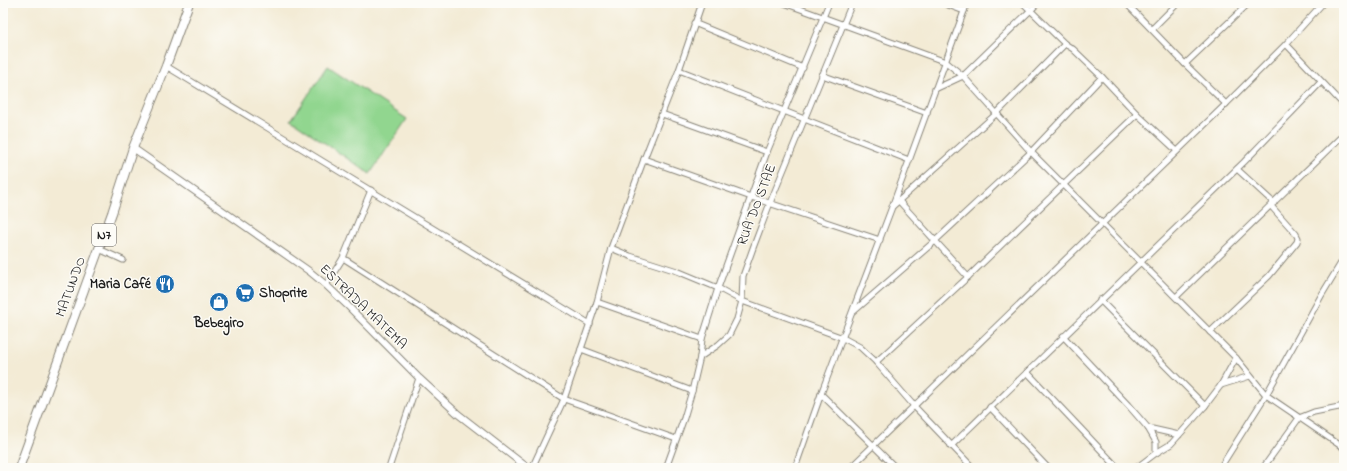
<svg xmlns="http://www.w3.org/2000/svg" width="1347" height="471" font-family="'Indie Flower',sans-serif">
<style>
.green{fill:#91d68f;stroke:#567956}
.lines{fill:none;stroke-linecap:round;stroke-linejoin:round}
.minor-casing{stroke:#888478;stroke-width:7}
.tertiary-casing{stroke:#888478;stroke-width:8}
.primary-casing{stroke:#888478;stroke-width:10}
.minor{stroke:#fff;stroke-width:5}
.tertiary{stroke:#fff;stroke-width:6}
.primary{stroke:#fff;stroke-width:8}
.labels{text-anchor:middle;dominant-baseline:central;stroke-width:3;stroke-linejoin:round;paint-order:stroke}
.shield{fill:#fdfcf7;stroke:#605f5e;stroke-width:1}
.shield-label{font-size:13px;font-weight:bold;fill:#1c1c1c}
.street-label{font-size:14px;fill:#1c1c1c;stroke:#fdfcf7}
.poi-label{font-size:14px;font-weight:bold;fill:#1c1c1c;stroke:#fdfcf7;text-anchor:end}
</style>
<rect width="100%" height="100%" fill="#fdfcf7"/>
<filter id="ink" filterUnits="userSpaceOnUse"><feTurbulence type="fractalNoise" baseFrequency=".025" numOctaves="2"/><feDisplacementMap in="SourceGraphic" scale="8" xChannelSelector="R" yChannelSelector="G"/><feConvolveMatrix kernelMatrix="1 2 1 2 8 2 1 2 1" color-interpolation-filters="sRGB"/></filter>
<filter id="wash" filterUnits="userSpaceOnUse"><feTurbulence type="fractalNoise" baseFrequency=".012" numOctaves="4" result="noise"/><feDisplacementMap in="SourceGraphic" scale="16" xChannelSelector="R" yChannelSelector="G"/><feGaussianBlur stdDeviation="0.9" result="paint"/><feColorMatrix in="noise" values="0 0 0 0 0 0 0 0 0 0 0 0 0 0 0 0 0 1.4 0 .05"/><feComposite in="paint" operator="in"/></filter>
<g filter="url(#wash)">
<rect width="100%" height="100%" fill="#f3ebd5"/>
<path class="green" d="M 328,66 L 407,119 L 370,174 L 291,120 Z"/>
</g>
<g filter="url(#ink)">
<g class="lines">
<g class="minor-casing">
<g id="minor">
<path d="M 784,3 L 946,62 L 963,76 L 1031,152 L 1236,358 L 1266,395 L 1344,448"/>
<path d="M 943,3 L 964,11"/>
<path d="M 1023,3 L 1065,44 L 1073,49 L 1102,77 L 1137,114 L 1177,151"/>
<path d="M 1126,3 L 1185,64 L 1226,104"/>
<path d="M 694,23 L 803,68"/>
<path d="M 1152,29 L 1178,3"/>
<path d="M 1286,44 L 1344,105"/>
<path d="M 1185,64 L 1249,3"/>
<path d="M 166,66 L 590,324"/>
<path d="M 679,70 L 909,160"/>
<path d="M 822,75 L 927,113"/>
<path d="M 935,89 L 963,76 L 1038,3"/>
<path d="M 662,114 L 767,152"/>
<path d="M 644,159 L 751,197 L 880,240"/>
<path d="M 1237,169 L 1274,203"/>
<path d="M 899,201 L 968,277"/>
<path d="M 893,206 L 996,114 L 1065,44"/>
<path d="M 611,248 L 630,256 L 677,271 L 718,288 L 742,301 L 843,338 L 860,347 L 876,362 L 914,406 L 973,468"/>
<path d="M 99,249 L 123,260"/>
<path d="M 343,258 L 371,190"/>
<path d="M 326,285 L 343,258 L 564,399 L 676,439"/>
<path d="M 1176,297 L 1344,134"/>
<path d="M 1100,300 L 1205,406"/>
<path d="M 597,302 L 702,339"/>
<path d="M 853,312 L 935,241 L 1031,152 L 1102,77"/>
<path d="M 1210,332 L 1269,276 L 1297,242 L 1298,238 L 1296,234 L 1271,206"/>
<path d="M 1063,336 L 1128,405 L 1148,428 L 1156,442 L 1156,453"/>
<path d="M 581,349 L 692,391"/>
<path d="M 700,357 L 718,345 L 729,335 L 737,319 L 742,301 L 743,276 L 753,248 L 770,203 L 852,3"/>
<path d="M 876,362 L 968,277 L 1137,114"/>
<path d="M 1027,372 L 1118,468"/>
<path d="M 1221,385 L 1250,376"/>
<path d="M 821,394 L 896,468"/>
<path d="M 990,407 L 1048,468"/>
<path d="M 1148,428 L 1179,435"/>
<path d="M 951,446 L 1244,162 L 1321,82"/>
<path d="M 389,468 L 419,378"/>
<path d="M 532,468 L 564,399 L 597,302 L 611,248 L 644,159 L 679,70 L 702,3"/>
<path d="M 666,468 L 684,418 L 692,391 L 700,357 L 702,339 L 718,288 L 767,152 L 829,3"/>
<path d="M 795,468 L 821,394 L 892,207 L 967,3"/>
<path d="M 850,468 L 1226,104 L 1286,44 L 1323,3"/>
<path d="M 1136,468 L 1156,453 L 1171,444 L 1205,406 L 1221,385 L 1236,358"/>
<path d="M 1220,468 L 1266,395 L 1321,296 L 1344,258"/>
<path d="M 1263,468 L 1299,418 L 1314,412 L 1344,406"/>
</g>
</g>
<g class="tertiary-casing">
<path id="tertiary" d="M 133,148 L 309,271 L 326,285 L 347,305 L 419,378 L 458,414 L 528,468"/>
</g>
<g class="primary-casing">
<path id="primary" d="M 19,468 L 112,213 L 133,148 L 166,66 L 189,3"/>
</g>
<use href="#minor" class="minor"/>
<use href="#tertiary" class="tertiary"/>
<use href="#primary" class="primary"/>
</g>
</g>
<defs>
<g id="restaurant-disc" transform="scale(1)"><circle r="9.5" fill="#1f6fb2" stroke="#fdfcf7"/><path d="M-5-6h1v4h1v-4h1v4h1v-4h1v5L-1.5 .5V6h-2V.5L-5-1ZM5-6V6H3V1.5H1.5Q1.5-4 5-6Z" fill="#fff"/></g>
<g id="supermarket-disc" transform="scale(1)"><circle r="9.5" fill="#1f6fb2" stroke="#fdfcf7"/><path d="M-6-5.5h2.5l.6 2H6L4.5 2H-2.5L-4.4-4H-6ZM-1.5 3.2a1.3 1.3 0 1 0 .1 0ZM3 3.2a1.3 1.3 0 1 0 .1 0Z" fill="#fff"/></g>
<g id="shop-disc" transform="scale(1)"><circle r="9.5" fill="#1f6fb2" stroke="#fdfcf7"/><path d="M-5-2.5h2.3a2.7 3.5 0 0 1 5.4 0H5L5.5 6h-11ZM-1.5-2.5h3a1.5 2.3 0 0 0-3 0Z" fill="#fff"/></g>
</defs>
<g fill-rule="evenodd">
<use href="#restaurant-disc" x="165" y="284"/>
<use href="#supermarket-disc" x="245" y="293"/>
<use href="#shop-disc" x="219" y="302"/>
</g>
<g class="labels">
<rect class="shield" x="92" y="224" width="24" height="22" rx="3"/>
<g class="shield-label">
<text x="104" y="235">N7</text>
</g>
<g class="street-label">
<text transform="translate(757 205) rotate(-69)">RUA DO STAE</text>
<text transform="translate(71 287) rotate(-70)">MATUNDO</text>
<text transform="translate(363 307) rotate(44)">ESTRADA MATEMA</text>
</g>
<g class="poi-label">
<text x="151" y="284">Maria Café</text>
<text x="259" y="293" text-anchor="start">Shoprite</text>
<text x="219" y="323" text-anchor="middle">Bebegiro</text>
</g>
</g>
<rect width="1347" height="471" fill="none" stroke="#fdfcf7" stroke-width="16"/>
</svg>
